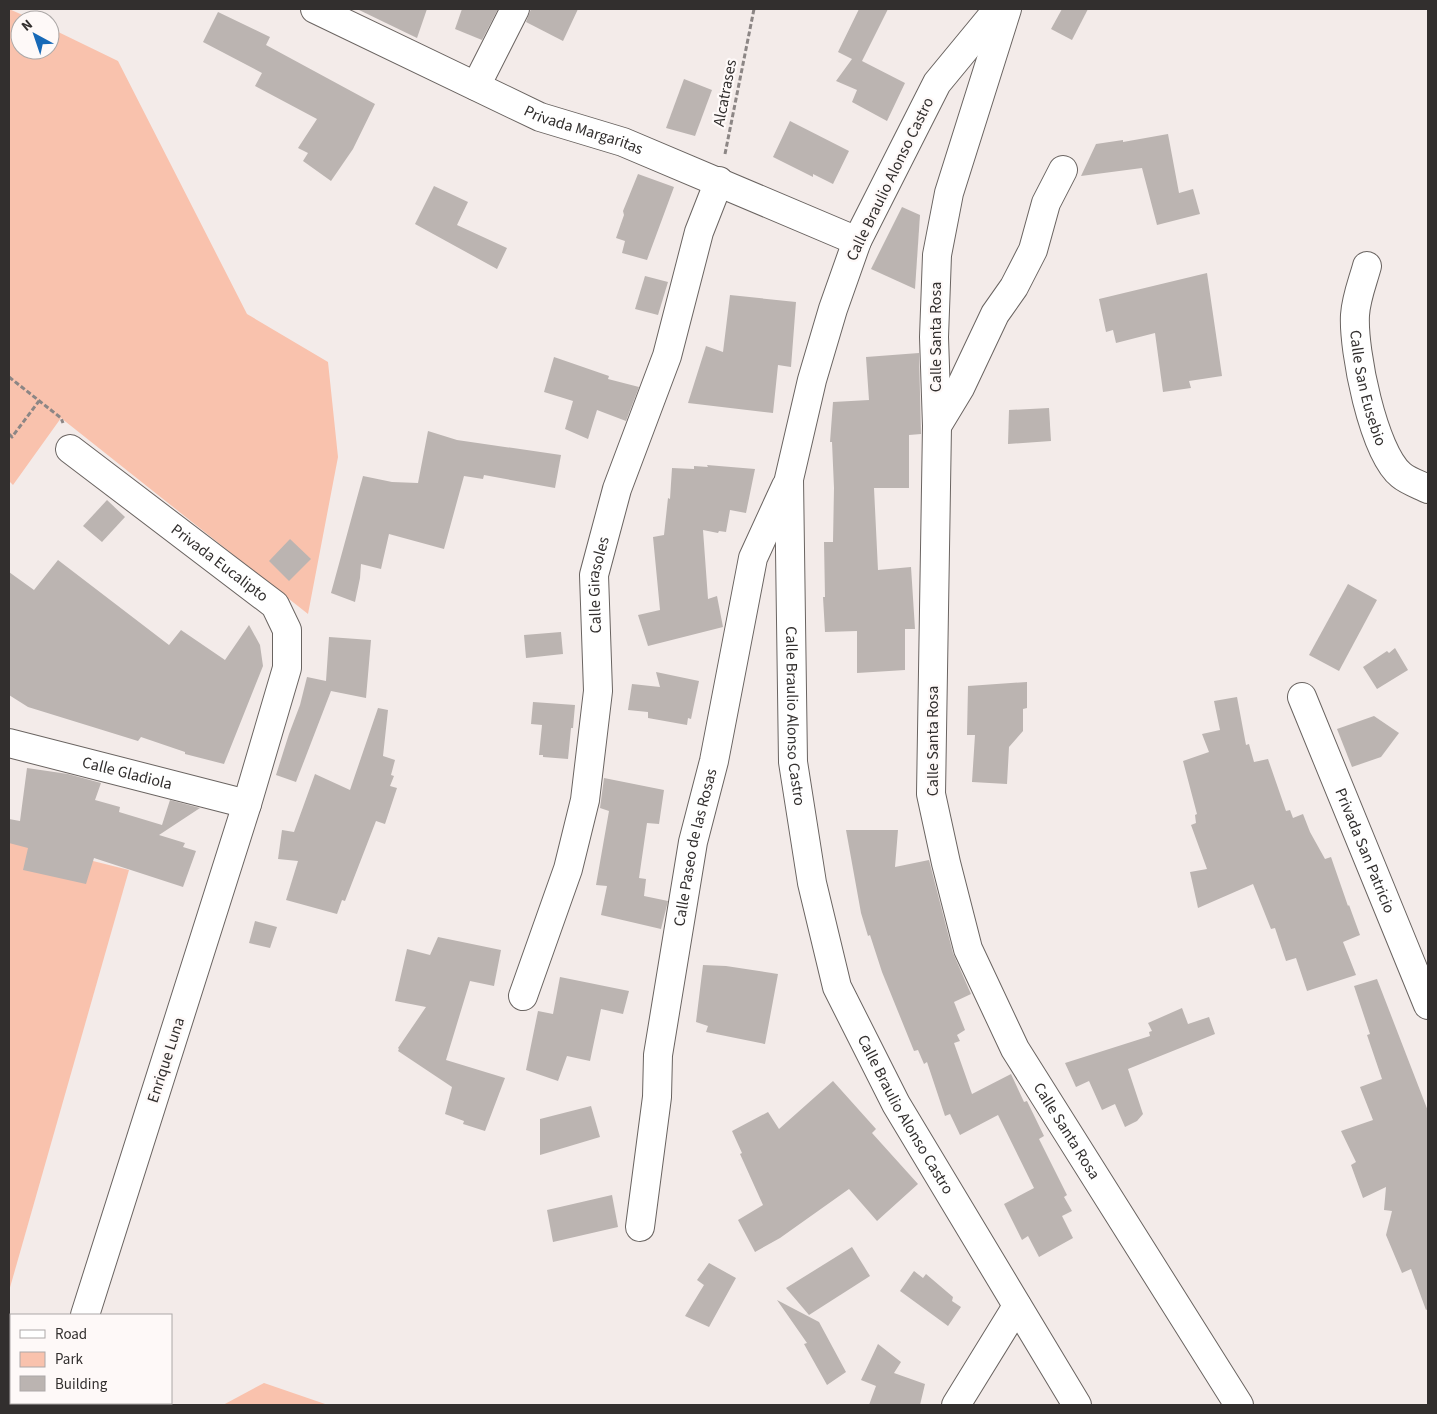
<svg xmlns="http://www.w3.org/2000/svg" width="1437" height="1414" font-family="'Source Sans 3',sans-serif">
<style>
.green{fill:#f9c2ad}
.building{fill:#bbb4b1}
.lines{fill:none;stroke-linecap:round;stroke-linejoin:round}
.minor-casing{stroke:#6a6461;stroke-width:30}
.path{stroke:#8c8685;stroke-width:3;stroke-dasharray:5 2.5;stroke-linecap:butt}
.minor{stroke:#fff;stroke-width:28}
.labels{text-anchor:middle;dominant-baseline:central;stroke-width:4.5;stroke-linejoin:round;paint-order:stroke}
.street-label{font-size:16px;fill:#322f2e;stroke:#fef9f8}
</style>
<rect width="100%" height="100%" fill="#f3ebe9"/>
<g class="green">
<path d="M 9,9 L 34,20 L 20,20 L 20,50 L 50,50 L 50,28 L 118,61 L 247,314 L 328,362 L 338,457 L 308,614 L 61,418 L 13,485 L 9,481 Z"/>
<path d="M 9,840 L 129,870 L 9,1291 Z"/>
<path d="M 264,1383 L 328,1405 L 223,1405 Z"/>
</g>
<g class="building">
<path d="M 357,9 L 427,9 L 417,38 Z"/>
<path d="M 462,9 L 498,9 L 482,40 L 455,29 Z"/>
<path d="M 531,9 L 578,9 L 563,41 L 526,22 Z"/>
<path d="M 859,9 L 888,9 L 862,61 L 905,83 L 887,121 L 852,102 L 857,90 L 836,81 L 852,59 L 838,52 Z"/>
<path d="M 1062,9 L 1088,9 L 1072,40 L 1051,29 Z"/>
<path d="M 218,12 L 270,37 L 266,45 L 375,104 L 353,149 L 331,181 L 303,161 L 308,153 L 298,148 L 317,119 L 255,86 L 262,73 L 203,42 Z"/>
<path d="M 684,79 L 712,90 L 695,136 L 666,128 Z"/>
<path d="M 790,121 L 849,151 L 833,184 L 813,174 L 813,177 L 773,157 Z"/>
<path d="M 1168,134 L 1179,193 L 1193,189 L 1200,214 L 1157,225 L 1142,168 L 1081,176 L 1096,144 L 1123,140 L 1123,142 Z"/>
<path d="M 638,174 L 674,187 L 647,260 L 622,253 L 625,241 L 616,238 L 624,215 L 623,211 Z"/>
<path d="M 434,186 L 468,202 L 457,225 L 507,248 L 497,269 L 415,224 Z"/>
<path d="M 902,207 L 920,215 L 915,289 L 871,269 Z"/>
<path d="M 1207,273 L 1222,376 L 1189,381 L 1191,388 L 1163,392 L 1155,333 L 1116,343 L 1113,330 L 1106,332 L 1099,299 Z"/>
<path d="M 645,276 L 668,282 L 658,315 L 635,309 Z"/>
<path d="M 730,295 L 796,302 L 791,367 L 778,365 L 773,413 L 688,403 L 706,346 L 723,352 Z"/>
<path d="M 919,353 L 921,434 L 909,435 L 909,488 L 874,488 L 878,570 L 911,567 L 915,629 L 905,629 L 905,670 L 857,673 L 857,631 L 825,632 L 823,597 L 825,597 L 824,542 L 833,542 L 834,488 L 832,442 L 830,442 L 833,402 L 869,400 L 866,357 Z"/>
<path d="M 554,357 L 609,376 L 608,379 L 639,387 L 626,421 L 597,410 L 588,439 L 565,429 L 573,401 L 544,392 Z"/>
<path d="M 1049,408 L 1051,441 L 1008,444 L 1009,410 Z"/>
<path d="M 428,431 L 457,440 L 561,455 L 555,488 L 484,475 L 483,479 L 464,476 L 444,549 L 389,534 L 381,569 L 361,564 L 360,578 L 355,602 L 331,593 L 363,476 L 392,482 L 418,483 Z"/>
<path d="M 707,465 L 755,469 L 746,513 L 730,510 L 726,532 L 719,531 L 718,533 L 703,530 L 708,599 L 717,596 L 723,627 L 648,646 L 638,615 L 660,610 L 653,537 L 664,535 L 668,498 L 670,499 L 672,468 L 694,469 L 694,466 L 708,467 Z"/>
<path d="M 107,500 L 125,517 L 102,542 L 83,526 Z"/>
<path d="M 290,539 L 311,559 L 289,581 L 269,561 Z"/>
<path d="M 58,560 L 169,645 L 181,630 L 225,660 L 249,625 L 260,645 L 263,666 L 224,764 L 185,754 L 185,752 L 141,737 L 138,741 L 28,707 L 9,695 L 9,572 L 34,590 Z"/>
<path d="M 1348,584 L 1377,600 L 1339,671 L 1309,655 Z"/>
<path d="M 561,632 L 563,654 L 526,658 L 524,635 Z"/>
<path d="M 329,637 L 371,640 L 366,698 L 331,691 L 296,782 L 276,775 L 289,734 L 300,705 L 307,677 L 326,681 Z"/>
<path d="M 1395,648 L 1408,670 L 1377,689 L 1363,667 L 1387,651 L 1389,653 Z"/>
<path d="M 656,672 L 699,681 L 691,719 L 688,718 L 687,725 L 648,718 L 648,712 L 628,710 L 632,684 L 660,687 Z"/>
<path d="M 1027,682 L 1027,708 L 1023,709 L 1023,731 L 1009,747 L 1007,784 L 972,782 L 975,735 L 967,735 L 968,686 Z"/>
<path d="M 1237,697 L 1246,745 L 1249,744 L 1254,762 L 1268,759 L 1286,811 L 1290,810 L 1293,818 L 1303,814 L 1310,832 L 1325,859 L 1331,857 L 1348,906 L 1349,905 L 1360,935 L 1343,942 L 1356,975 L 1307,991 L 1296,958 L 1286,961 L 1275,928 L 1271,929 L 1253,884 L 1198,908 L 1190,872 L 1207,869 L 1191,825 L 1196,823 L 1195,815 L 1197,814 L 1183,761 L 1209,752 L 1202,734 L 1220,730 L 1214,701 Z"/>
<path d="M 533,702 L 575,705 L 573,728 L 571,728 L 568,759 L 543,757 L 543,755 L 539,755 L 542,725 L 531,724 Z"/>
<path d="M 378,708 L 388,710 L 383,756 L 395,760 L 391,775 L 394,776 L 390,786 L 397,788 L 385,824 L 376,821 L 345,901 L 342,900 L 337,914 L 286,900 L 298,861 L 278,859 L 282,830 L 294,832 L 315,774 L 350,790 Z"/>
<path d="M 1374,716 L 1399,733 L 1381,757 L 1352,767 L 1337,729 Z"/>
<path d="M 27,768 L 68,774 L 101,783 L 95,800 L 120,807 L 119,812 L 162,825 L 170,800 L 200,808 L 159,835 L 185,843 L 183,847 L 196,851 L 183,887 L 94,858 L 86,884 L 23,870 L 28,848 L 9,843 L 9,819 L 20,821 Z"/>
<path d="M 604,778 L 664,790 L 659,824 L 647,823 L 639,878 L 646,879 L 644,896 L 668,901 L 661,929 L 601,915 L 607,886 L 596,885 L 609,811 L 600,808 Z"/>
<path d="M 846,830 L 898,830 L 895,867 L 929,860 L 953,953 L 971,994 L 954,1002 L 965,1030 L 957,1035 L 960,1041 L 954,1043 L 972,1094 L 1011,1074 L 1024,1102 L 1027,1101 L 1044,1136 L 1039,1139 L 1067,1195 L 1064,1197 L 1072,1211 L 1062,1216 L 1073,1238 L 1039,1257 L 1028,1236 L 1022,1240 L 1004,1204 L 1034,1188 L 998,1115 L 960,1135 L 950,1114 L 945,1116 L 927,1062 L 924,1064 L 918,1050 L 914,1051 L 882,972 L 870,935 L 868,936 L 861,913 Z"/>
<path d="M 255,921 L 277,927 L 270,948 L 249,943 Z"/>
<path d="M 438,937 L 501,950 L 494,986 L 470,981 L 446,1060 L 505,1078 L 485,1131 L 463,1124 L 464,1121 L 445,1114 L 452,1087 L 398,1051 L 399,1049 L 398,1048 L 426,1007 L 395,1001 L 407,949 L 430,955 Z"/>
<path d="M 703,965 L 726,966 L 778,974 L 765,1044 L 706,1032 L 708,1026 L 696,1022 Z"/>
<path d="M 560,977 L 629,991 L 623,1014 L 601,1009 L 590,1061 L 567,1056 L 558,1081 L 526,1070 L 538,1011 L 553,1014 Z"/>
<path d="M 1377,979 L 1428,1111 L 1428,1309 L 1426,1310 L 1411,1269 L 1402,1273 L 1386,1235 L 1392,1211 L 1384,1210 L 1386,1187 L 1363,1198 L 1351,1165 L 1356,1162 L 1341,1131 L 1373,1120 L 1360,1087 L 1382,1079 L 1367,1035 L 1370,1034 L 1354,986 Z"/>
<path d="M 1182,1008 L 1188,1024 L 1209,1017 L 1215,1034 L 1128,1069 L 1143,1114 L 1137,1121 L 1125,1127 L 1115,1104 L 1102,1110 L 1089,1081 L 1076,1087 L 1065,1063 L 1150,1036 L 1149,1032 L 1152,1031 L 1148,1023 Z"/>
<path d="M 833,1081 L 876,1129 L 872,1133 L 918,1184 L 877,1221 L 849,1189 L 780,1238 L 755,1252 L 738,1220 L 763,1205 L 740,1154 L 742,1153 L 732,1131 L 768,1112 L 779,1129 Z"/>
<path d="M 591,1106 L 600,1137 L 540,1155 L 540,1119 Z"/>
<path d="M 612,1195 L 618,1227 L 553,1242 L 547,1210 Z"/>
<path d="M 852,1247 L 870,1276 L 809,1315 L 786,1288 Z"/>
<path d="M 709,1263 L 736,1278 L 709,1327 L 685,1316 L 704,1285 L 697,1280 Z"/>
<path d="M 914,1271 L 923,1278 L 926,1274 L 953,1297 L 952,1301 L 961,1307 L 948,1326 L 900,1291 Z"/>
<path d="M 777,1300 L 819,1322 L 846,1372 L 827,1385 L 804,1344 L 807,1343 Z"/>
<path d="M 878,1344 L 901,1362 L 894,1373 L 925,1384 L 920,1405 L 869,1405 L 876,1386 L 861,1380 Z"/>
</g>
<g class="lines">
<g class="minor-casing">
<g id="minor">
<path id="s1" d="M 315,9 L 540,117 L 623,142 L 857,241"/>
<path id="s2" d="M 998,9 L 937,83 L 857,241 L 833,309 L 812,380 L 789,479 L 793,762 L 812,883 L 837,987 L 896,1104 L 1077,1405"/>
<path id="s3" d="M 1007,9 L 949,193 L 937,255 L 934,337 L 937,426 L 931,794 L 946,863 L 968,949 L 1015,1049 L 1239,1405"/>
<path d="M 476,86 L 515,9"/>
<path id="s4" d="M 1367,266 C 1363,281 1356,298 1355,315 C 1353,350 1373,452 1401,475 C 1408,481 1420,485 1428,489"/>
<path d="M 937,426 L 960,388 L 995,314 L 1014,287 L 1033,250 L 1046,203 L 1063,170"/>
<path id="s5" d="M 70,449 L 275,605 L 287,630 L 287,668 L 247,804 L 85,1315"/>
<path id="s6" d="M 1302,697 L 1428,1005"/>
<path id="s7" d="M 9,743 L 247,804"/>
<path id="s8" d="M 523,996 L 568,869 L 585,800 L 598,691 L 594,575 L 617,489 L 667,356 L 699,232 L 719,181"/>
<path id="s9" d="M 640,1227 L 657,1097 L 658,1055 L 693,842 L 714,761 L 753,558 L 786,486"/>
<path d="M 56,1405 L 57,1403"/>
<path d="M 956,1405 L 1017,1306"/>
</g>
</g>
<g class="path">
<path d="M 725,154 L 754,9"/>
<path d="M 9,377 L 61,418 L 63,423"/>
<path d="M 9,434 L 12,437 L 39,401"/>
</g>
<use href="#minor" class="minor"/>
</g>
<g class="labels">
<g class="street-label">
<text transform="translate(725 93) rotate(-79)">Alcatrases</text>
<text stroke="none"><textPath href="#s1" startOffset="295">Privada Margaritas</textPath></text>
<text transform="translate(890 179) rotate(-64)">Calle Braulio Alonso Castro</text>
<text transform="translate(936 337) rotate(-90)">Calle Santa Rosa</text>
<text stroke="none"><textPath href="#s4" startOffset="125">Calle San Eusebio</textPath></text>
<text stroke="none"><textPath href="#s5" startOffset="188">Privada Eucalipto</textPath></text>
<text stroke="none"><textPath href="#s8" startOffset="422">Calle Girasoles</textPath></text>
<text stroke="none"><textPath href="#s2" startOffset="758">Calle Braulio Alonso Castro</textPath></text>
<text transform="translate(933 741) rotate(-90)">Calle Santa Rosa</text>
<text stroke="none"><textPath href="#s7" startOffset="122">Calle Gladiola</textPath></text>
<text stroke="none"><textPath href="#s9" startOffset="384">Calle Paseo de las Rosas</textPath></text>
<text stroke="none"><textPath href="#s6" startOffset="166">Privada San Patricio</textPath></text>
<text transform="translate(166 1060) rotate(-72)">Enrique Luna</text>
<text stroke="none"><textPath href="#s2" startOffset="1178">Calle Braulio Alonso Castro</textPath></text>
<text stroke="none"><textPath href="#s3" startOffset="1162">Calle Santa Rosa</textPath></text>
</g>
</g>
<rect width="1437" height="1414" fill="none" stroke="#322f2e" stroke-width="20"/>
<rect x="10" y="1314" width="162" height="90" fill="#fef9f8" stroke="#aca8a7"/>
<rect x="20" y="1330" width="25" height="8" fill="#ffffff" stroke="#aca8a7"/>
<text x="55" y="1339" font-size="15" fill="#322f2e">Road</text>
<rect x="20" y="1352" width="25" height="15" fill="#f9c2ad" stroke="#aca8a7"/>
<text x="55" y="1364" font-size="15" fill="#322f2e">Park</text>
<rect x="20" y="1376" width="25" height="15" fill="#bbb4b1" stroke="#aca8a7"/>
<text x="55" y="1389" font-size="15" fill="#322f2e">Building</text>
<g transform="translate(35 35) rotate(320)"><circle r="24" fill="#fef9f8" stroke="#aca8a7"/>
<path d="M0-4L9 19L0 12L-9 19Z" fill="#1769b7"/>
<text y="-8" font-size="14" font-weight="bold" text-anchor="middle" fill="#322f2e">N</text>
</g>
</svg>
